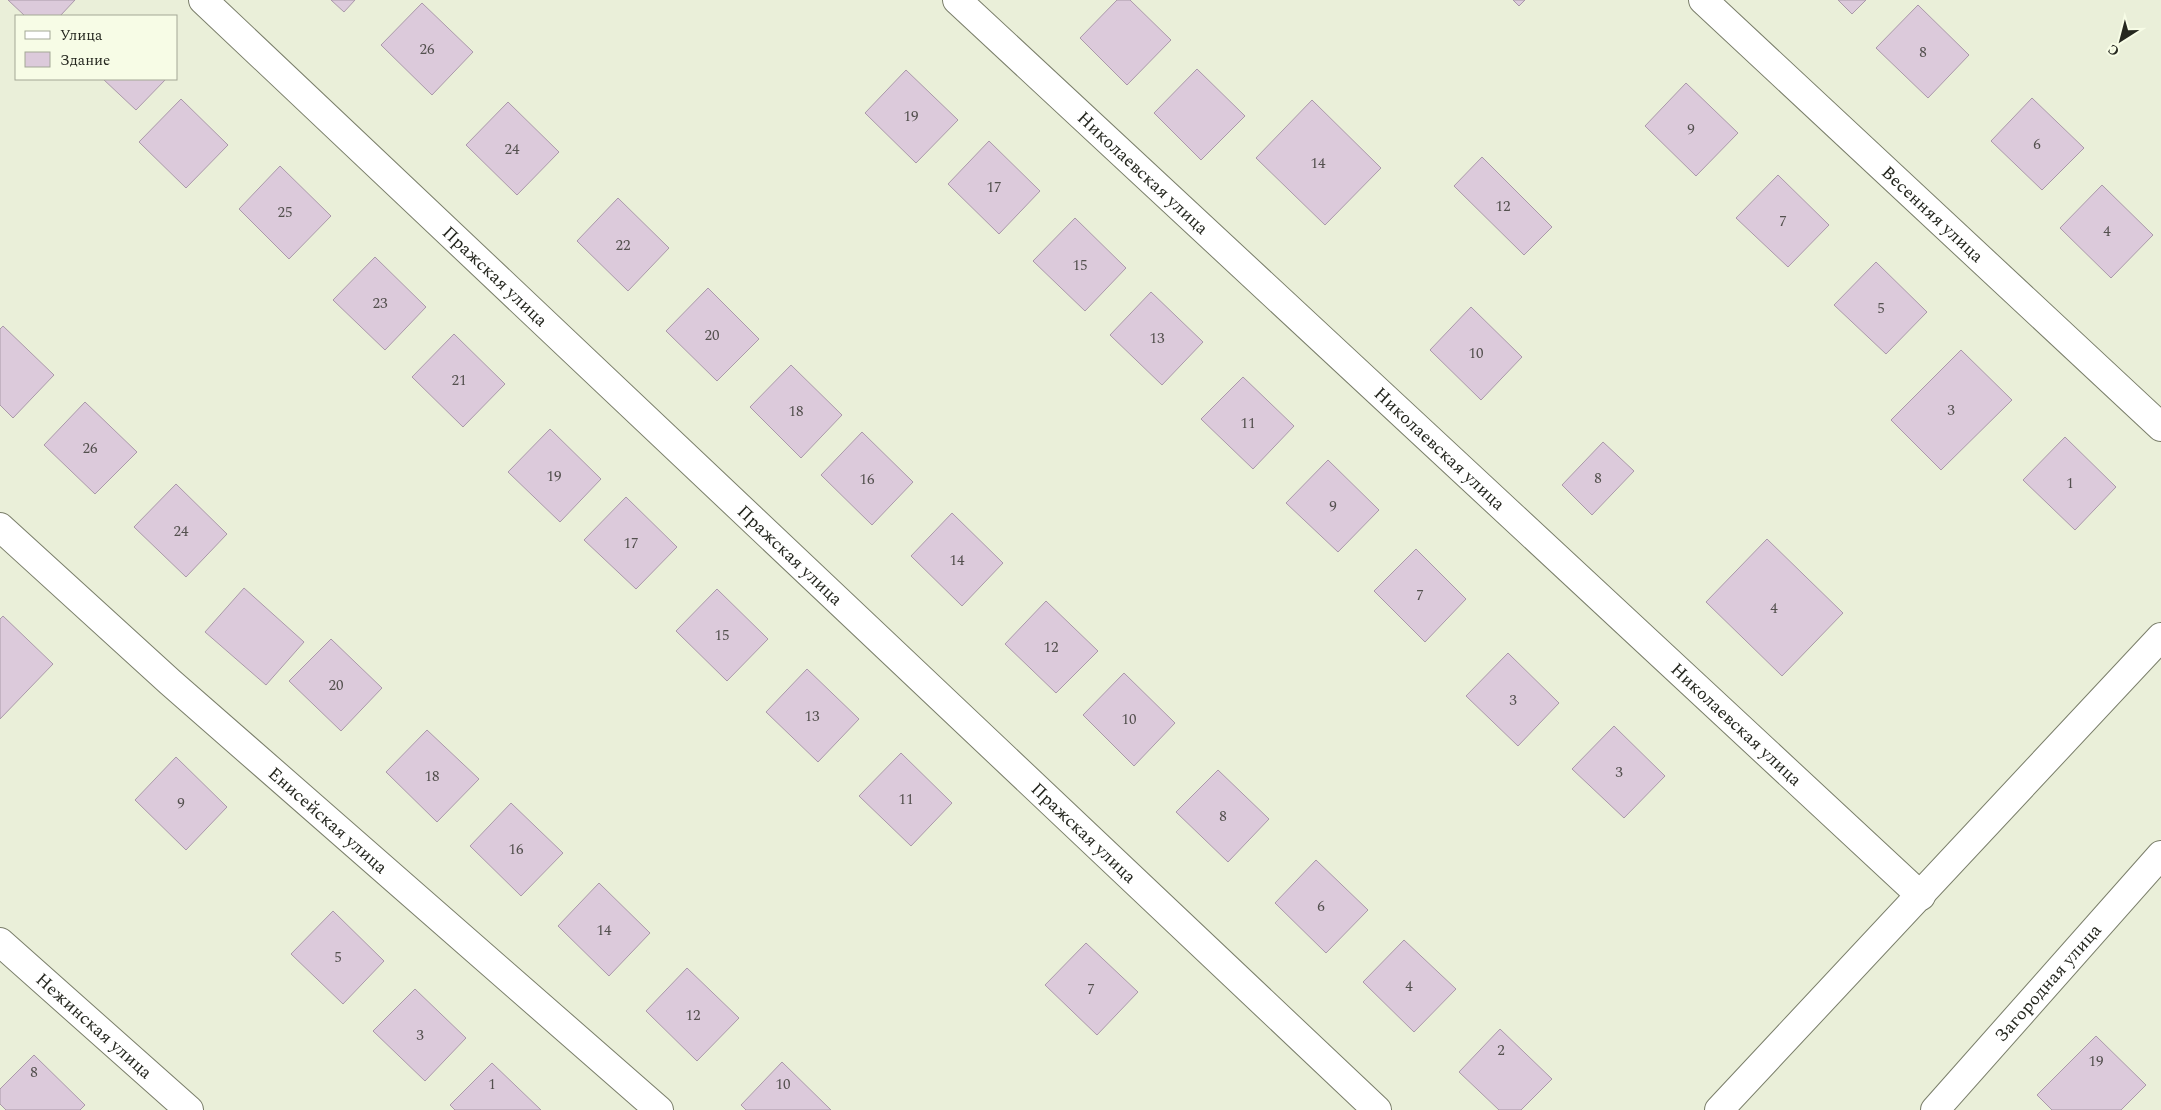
<svg xmlns="http://www.w3.org/2000/svg" width="2161" height="1110" font-family="Spectral,serif">
<style>
.building{fill:#dccadb;stroke:#aa99a9}
.lines{fill:none;stroke-linecap:round;stroke-linejoin:round}
.minor-casing{stroke:#7a7e6a;stroke-width:30}
.minor{stroke:#fff;stroke-width:28}
.labels{text-anchor:middle;dominant-baseline:central;stroke-width:4.5;stroke-linejoin:round;paint-order:stroke}
.number-label{font-size:15px;fill:#53504e}
.street-label{font-size:18px;fill:#25271f;stroke:#f7fce6}
</style>
<rect width="100%" height="100%" fill="#eaefd9"/>
<g class="building">
<path d="M 8,0 L 75,0 L 60,16 L 25,16 Z"/>
<path d="M 331,0 L 355,0 L 344,12 Z"/>
<path d="M 1117,0 L 1130,0 L 1171,40 L 1127,85 L 1080,38 Z"/>
<path d="M 1513,0 L 1525,0 L 1519,6 Z"/>
<path d="M 1838,0 L 1866,0 L 1852,14 Z"/>
<path d="M 422,3 L 473,52 L 432,95 L 381,45 Z"/>
<path d="M 1918,5 L 1969,55 L 1928,98 L 1876,48 Z"/>
<path d="M 1197,69 L 1245,116 L 1201,160 L 1154,113 Z"/>
<path d="M 906,70 L 958,120 L 916,163 L 865,113 Z"/>
<path d="M 103,79 L 166,79 L 136,110 Z"/>
<path d="M 1686,83 L 1738,133 L 1696,176 L 1645,126 Z"/>
<path d="M 2032,98 L 2084,148 L 2042,190 L 1991,141 Z"/>
<path d="M 181,99 L 228,145 L 186,188 L 139,142 Z"/>
<path d="M 1312,100 L 1381,168 L 1325,225 L 1256,158 Z"/>
<path d="M 508,102 L 559,152 L 517,195 L 466,145 Z"/>
<path d="M 989,141 L 1040,191 L 999,234 L 948,184 Z"/>
<path d="M 1482,157 L 1552,227 L 1524,255 L 1454,186 Z"/>
<path d="M 280,166 L 331,216 L 289,259 L 239,209 Z"/>
<path d="M 1778,175 L 1829,225 L 1788,267 L 1736,218 Z"/>
<path d="M 2102,185 L 2153,235 L 2111,278 L 2060,228 Z"/>
<path d="M 618,198 L 669,248 L 628,291 L 577,241 Z"/>
<path d="M 1075,218 L 1126,268 L 1085,311 L 1033,261 Z"/>
<path d="M 375,257 L 426,307 L 385,350 L 333,300 Z"/>
<path d="M 1876,262 L 1927,312 L 1886,354 L 1834,305 Z"/>
<path d="M 708,288 L 759,339 L 717,381 L 666,331 Z"/>
<path d="M 1151,292 L 1203,342 L 1162,385 L 1110,335 Z"/>
<path d="M 1471,307 L 1522,357 L 1481,400 L 1430,350 Z"/>
<path d="M 3,326 L 54,375 L 13,418 L 0,405 L 0,329 Z"/>
<path d="M 454,334 L 505,384 L 463,427 L 412,377 Z"/>
<path d="M 1961,350 L 2012,400 L 1941,470 L 1891,420 Z"/>
<path d="M 791,365 L 842,415 L 801,458 L 750,407 Z"/>
<path d="M 1243,377 L 1294,426 L 1253,469 L 1201,419 Z"/>
<path d="M 85,402 L 137,452 L 95,494 L 44,445 Z"/>
<path d="M 550,429 L 601,479 L 560,522 L 508,472 Z"/>
<path d="M 862,432 L 913,482 L 872,525 L 821,475 Z"/>
<path d="M 2065,437 L 2116,487 L 2075,530 L 2023,480 Z"/>
<path d="M 1603,442 L 1634,471 L 1592,515 L 1562,485 Z"/>
<path d="M 1328,460 L 1379,510 L 1338,552 L 1286,503 Z"/>
<path d="M 176,484 L 227,534 L 186,577 L 134,527 Z"/>
<path d="M 626,497 L 677,547 L 636,589 L 584,540 Z"/>
<path d="M 952,513 L 1003,563 L 962,606 L 911,556 Z"/>
<path d="M 1767,539 L 1843,613 L 1782,676 L 1706,602 Z"/>
<path d="M 1416,549 L 1466,599 L 1425,642 L 1374,591 Z"/>
<path d="M 244,588 L 304,642 L 266,685 L 205,632 Z"/>
<path d="M 717,589 L 768,639 L 727,681 L 676,631 Z"/>
<path d="M 1046,601 L 1098,651 L 1056,693 L 1005,644 Z"/>
<path d="M 3,616 L 53,664 L 0,719 L 0,619 Z"/>
<path d="M 331,639 L 382,688 L 341,731 L 289,681 Z"/>
<path d="M 1508,653 L 1559,703 L 1518,746 L 1466,696 Z"/>
<path d="M 807,669 L 859,719 L 818,762 L 766,712 Z"/>
<path d="M 1124,673 L 1175,723 L 1134,766 L 1083,715 Z"/>
<path d="M 1614,726 L 1665,776 L 1624,818 L 1572,769 Z"/>
<path d="M 427,730 L 479,779 L 437,822 L 386,772 Z"/>
<path d="M 901,753 L 952,803 L 911,846 L 859,796 Z"/>
<path d="M 176,757 L 227,807 L 186,850 L 135,800 Z"/>
<path d="M 1218,770 L 1269,819 L 1228,862 L 1176,812 Z"/>
<path d="M 511,803 L 563,853 L 521,896 L 470,846 Z"/>
<path d="M 1316,860 L 1368,910 L 1326,953 L 1275,903 Z"/>
<path d="M 599,883 L 650,933 L 609,976 L 558,926 Z"/>
<path d="M 333,911 L 384,961 L 343,1004 L 291,954 Z"/>
<path d="M 1404,940 L 1456,989 L 1414,1032 L 1363,982 Z"/>
<path d="M 1086,943 L 1138,992 L 1097,1035 L 1045,985 Z"/>
<path d="M 687,968 L 739,1018 L 697,1061 L 646,1011 Z"/>
<path d="M 415,989 L 466,1038 L 425,1081 L 373,1031 Z"/>
<path d="M 1500,1029 L 1552,1079 L 1521,1110 L 1499,1110 L 1459,1072 Z"/>
<path d="M 2096,1036 L 2146,1085 L 2121,1110 L 2052,1110 L 2037,1095 Z"/>
<path d="M 34,1055 L 85,1105 L 80,1110 L 6,1110 L 0,1104 L 0,1089 Z"/>
<path d="M 782,1062 L 831,1110 L 746,1110 L 741,1105 Z"/>
<path d="M 492,1063 L 541,1110 L 455,1110 L 450,1105 Z"/>
</g>
<g class="lines">
<g class="minor-casing">
<g id="minor">
<path id="s1" d="M 203,0 L 1377,1110"/>
<path id="s2" d="M 957,0 L 1921,896"/>
<path id="s3" d="M 1703,0 L 2161,427"/>
<path id="s4" d="M 0,527 L 170,682 L 659,1110"/>
<path id="s5" d="M 0,942 L 189,1110"/>
<path d="M 1719,1110 L 2161,637"/>
<path id="s6" d="M 1935,1110 L 2161,855"/>
</g>
</g>
<use href="#minor" class="minor"/>
</g>
<g class="labels">
<g class="number-label">
<text x="427" y="49">26</text>
<text x="1923" y="52">8</text>
<text x="911" y="116">19</text>
<text x="1691" y="129">9</text>
<text x="2037" y="144">6</text>
<text x="512" y="149">24</text>
<text x="1318" y="163">14</text>
<text x="994" y="187">17</text>
<text x="1503" y="206">12</text>
<text x="285" y="212">25</text>
<text x="1783" y="221">7</text>
<text x="2107" y="231">4</text>
<text x="623" y="245">22</text>
<text x="1080" y="265">15</text>
<text x="380" y="303">23</text>
<text x="1881" y="308">5</text>
<text x="712" y="335">20</text>
<text x="1157" y="338">13</text>
<text x="1476" y="353">10</text>
<text x="459" y="380">21</text>
<text x="1951" y="410">3</text>
<text x="796" y="411">18</text>
<text x="1248" y="423">11</text>
<text x="90" y="448">26</text>
<text x="554" y="476">19</text>
<text x="1598" y="478">8</text>
<text x="867" y="479">16</text>
<text x="2070" y="483">1</text>
<text x="1333" y="506">9</text>
<text x="181" y="531">24</text>
<text x="631" y="543">17</text>
<text x="957" y="560">14</text>
<text x="1420" y="595">7</text>
<text x="1774" y="608">4</text>
<text x="722" y="635">15</text>
<text x="1051" y="647">12</text>
<text x="336" y="685">20</text>
<text x="1513" y="700">3</text>
<text x="812" y="716">13</text>
<text x="1129" y="719">10</text>
<text x="1619" y="772">3</text>
<text x="432" y="776">18</text>
<text x="906" y="799">11</text>
<text x="181" y="803">9</text>
<text x="1223" y="816">8</text>
<text x="516" y="849">16</text>
<text x="1321" y="906">6</text>
<text x="604" y="930">14</text>
<text x="338" y="957">5</text>
<text x="1409" y="986">4</text>
<text x="1091" y="989">7</text>
<text x="693" y="1015">12</text>
<text x="420" y="1035">3</text>
<text x="1501" y="1050">2</text>
<text x="2096" y="1061">19</text>
<text x="34" y="1072">8</text>
<text x="492" y="1084">1</text>
<text x="783" y="1084">10</text>
</g>
<g class="street-label">
<text stroke="none"><textPath href="#s2" startOffset="254">Николаевская улица</textPath></text>
<text stroke="none"><textPath href="#s3" startOffset="314">Весенняя улица</textPath></text>
<text stroke="none"><textPath href="#s1" startOffset="402">Пражская улица</textPath></text>
<text stroke="none"><textPath href="#s2" startOffset="659">Николаевская улица</textPath></text>
<text stroke="none"><textPath href="#s1" startOffset="808">Пражская улица</textPath></text>
<text stroke="none"><textPath href="#s2" startOffset="1064">Николаевская улица</textPath></text>
<text stroke="none"><textPath href="#s4" startOffset="440">Енисейская улица</textPath></text>
<text stroke="none"><textPath href="#s1" startOffset="1212">Пражская улица</textPath></text>
<text stroke="none"><textPath href="#s6" startOffset="170">Загородная улица</textPath></text>
<text stroke="none"><textPath href="#s5" startOffset="126">Нежинская улица</textPath></text>
</g>
</g>
<rect x="15" y="15" width="162" height="65" fill="#f7fce6" stroke="#a3a796"/>
<rect x="25" y="31" width="25" height="8" fill="#ffffff" stroke="#a3a796"/>
<text x="60" y="40" font-size="15" fill="#25271f">Улица</text>
<rect x="25" y="52" width="25" height="15" fill="#dccadb" stroke="#a3a796"/>
<text x="60" y="65" font-size="15" fill="#25271f">Здание</text>
<g transform="translate(2121 40) rotate(216)" stroke="#f7fce6" stroke-width="4" paint-order="stroke">
<path d="M0-4L9 19L0 12L-9 19Z" fill="#25271f"/>
<text y="-8" font-size="14" font-weight="bold" text-anchor="middle" fill="#25271f">С</text>
</g>
</svg>
